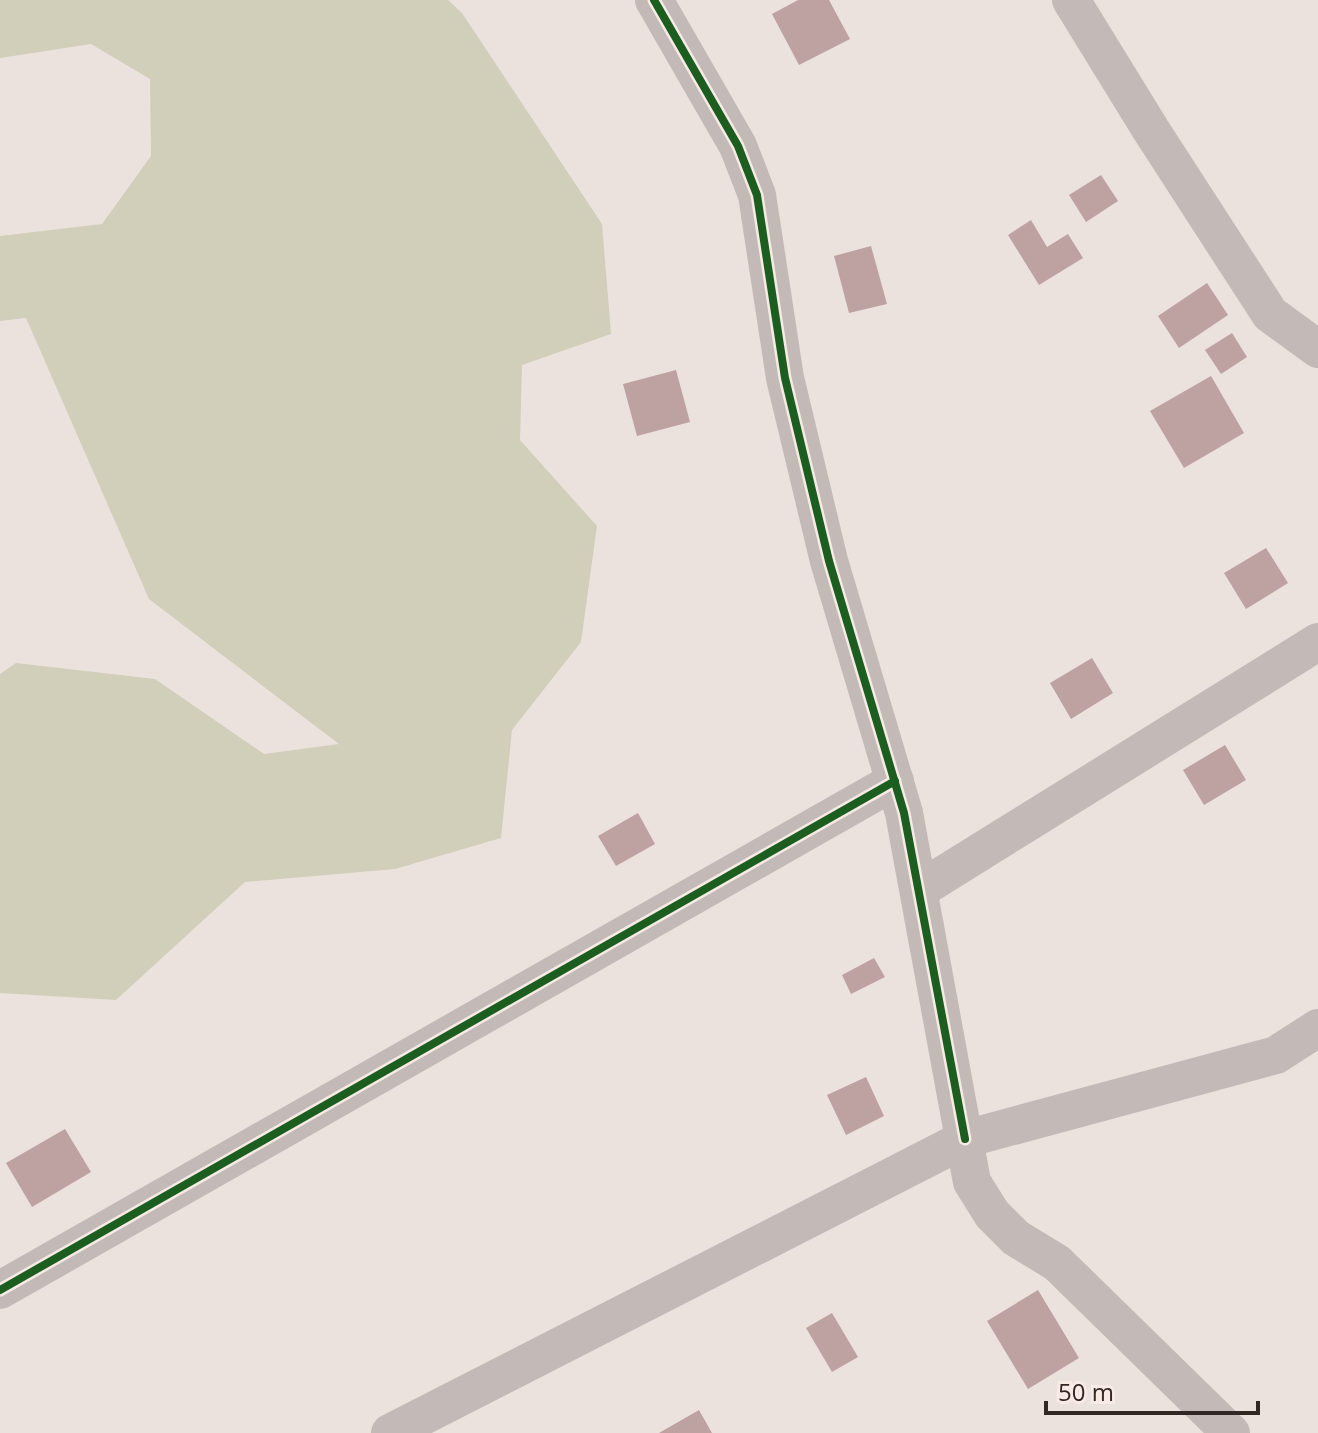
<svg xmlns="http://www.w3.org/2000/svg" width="1318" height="1433" font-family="'Open Sans',sans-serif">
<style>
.green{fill:#d1ceb9}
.building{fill:#bda2a1}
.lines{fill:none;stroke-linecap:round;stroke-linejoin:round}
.minor{stroke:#c3bab8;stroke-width:38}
.cycleway-casing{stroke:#f8eae5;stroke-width:13}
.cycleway{stroke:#1b5e20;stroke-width:8}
</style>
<rect width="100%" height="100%" fill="#ebe2de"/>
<path class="green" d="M 0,0 L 448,0 L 462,13 L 602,224 L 611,334 L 522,365 L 520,440 L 597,526 L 581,642 L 512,730 L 501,838 L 395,869 L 245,882 L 116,1000 L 0,993 L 0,674 L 16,663 L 155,679 L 264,754 L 339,744 L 149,599 L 26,318 L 0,321 L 0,236 L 102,224 L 151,156 L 150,79 L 91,44 L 0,58 Z"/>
<g class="building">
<path d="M 798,0 L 829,0 L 850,39 L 799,65 L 772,14 Z"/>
<path d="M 1101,175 L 1118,201 L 1086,222 L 1069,195 Z"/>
<path d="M 1031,220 L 1047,247 L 1068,234 L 1083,258 L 1039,285 L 1008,235 Z"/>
<path d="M 871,246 L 887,304 L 849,313 L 834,256 Z"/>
<path d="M 1207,283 L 1228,315 L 1179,348 L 1158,316 Z"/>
<path d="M 1232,333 L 1247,357 L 1221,374 L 1205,350 Z"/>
<path d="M 676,370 L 690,422 L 637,436 L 623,384 Z"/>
<path d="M 1211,376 L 1244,433 L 1184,468 L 1150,411 Z"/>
<path d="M 1266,548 L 1288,583 L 1246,609 L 1224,573 Z"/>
<path d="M 1092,658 L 1113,693 L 1071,719 L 1050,683 Z"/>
<path d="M 1225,745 L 1246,780 L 1204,805 L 1183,770 Z"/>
<path d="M 638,813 L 655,844 L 616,866 L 598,836 Z"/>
<path d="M 874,958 L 885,977 L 851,994 L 842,975 Z"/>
<path d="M 866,1077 L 884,1116 L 846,1135 L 827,1095 Z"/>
<path d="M 65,1129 L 91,1172 L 32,1207 L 6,1163 Z"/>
<path d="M 1038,1290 L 1079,1358 L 1028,1389 L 987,1321 Z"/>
<path d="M 832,1313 L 858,1357 L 832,1372 L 806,1328 Z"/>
<path d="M 699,1410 L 712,1433 L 659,1433 Z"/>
</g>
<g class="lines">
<g class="minor">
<path d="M 654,0 L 738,146 L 757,195 L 785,378 L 829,561 L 904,813 L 972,1182 L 992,1214 L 1016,1238 L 1057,1263 L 1231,1433"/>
<path d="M 1071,0 L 1151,130 L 1270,314 L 1318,349"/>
<path d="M 919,890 L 1318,642"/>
<path d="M 0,1290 L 895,781"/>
<path d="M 390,1433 L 965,1139 L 1276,1055 L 1318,1028"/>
</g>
<g class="cycleway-casing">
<g id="cycleway">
<path d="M 654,0 L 738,146 L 757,195 L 785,378 L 829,561 L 904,813 L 965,1139"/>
<path d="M 0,1290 L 895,781"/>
</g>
</g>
<use href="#cycleway" class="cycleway"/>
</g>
<path d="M1046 1401v12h212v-12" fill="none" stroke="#332726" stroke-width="4"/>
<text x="1058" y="1401" font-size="24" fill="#332726" stroke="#f8eae5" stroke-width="6" paint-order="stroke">50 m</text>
</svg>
